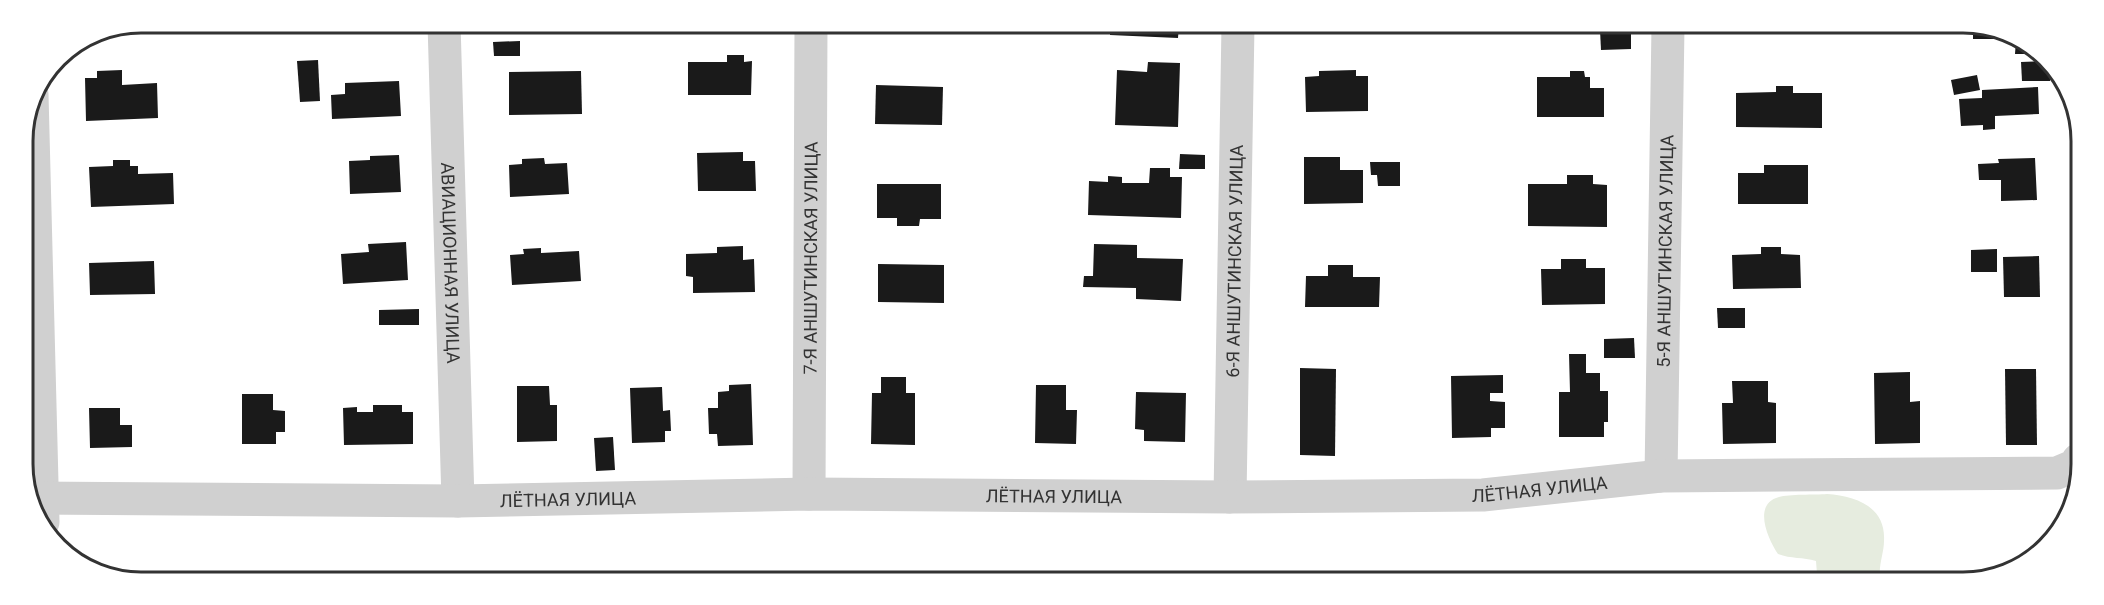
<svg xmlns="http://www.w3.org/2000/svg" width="2104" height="605" font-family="Roboto,sans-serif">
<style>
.green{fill:#e6ecdf}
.building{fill:#1a1a1a}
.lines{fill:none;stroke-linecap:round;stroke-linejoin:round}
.minor{stroke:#d0d0d0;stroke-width:33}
.labels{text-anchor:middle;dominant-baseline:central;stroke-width:6;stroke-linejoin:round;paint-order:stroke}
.street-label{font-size:18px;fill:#333;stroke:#fff}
.rim{fill:none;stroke:#333;stroke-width:3}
</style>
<rect width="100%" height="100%" fill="#fff"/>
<path class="green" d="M 1827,494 C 1855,496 1886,506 1884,541 C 1884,554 1877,568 1881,582 L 1814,582 L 1817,574 L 1816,561 C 1803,557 1791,559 1778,554 C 1768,539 1752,504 1779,497 C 1789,494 1815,495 1827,494 Z"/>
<g class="building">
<path d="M 879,24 L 948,24 L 947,33 L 879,32 Z"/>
<path d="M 1110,25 L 1179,25 L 1178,38 L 1110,35 Z"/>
<path d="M 1973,26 L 1993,26 L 2005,33 L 2005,39 L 1973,39 Z"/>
<path d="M 1600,30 L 1631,30 L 1631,49 L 1601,50 Z"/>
<path d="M 2016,40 L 2038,54 L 2015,54 Z"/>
<path d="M 520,41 L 520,56 L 494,56 L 493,42 Z"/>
<path d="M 727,55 L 744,55 L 744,62 L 752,61 L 751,95 L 688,95 L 688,62 L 727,62 Z"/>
<path d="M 318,60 L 320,101 L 300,102 L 297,61 Z"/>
<path d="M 2050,61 L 2050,81 L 2022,81 L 2021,62 Z"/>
<path d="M 1148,62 L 1180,63 L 1178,127 L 1115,125 L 1117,70 L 1147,72 Z"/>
<path d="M 122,70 L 122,85 L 157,83 L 158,118 L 86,121 L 85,78 L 97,78 L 97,71 Z"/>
<path d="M 1356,70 L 1356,76 L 1368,76 L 1368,111 L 1306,112 L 1305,77 L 1319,76 L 1319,71 Z"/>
<path d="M 581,71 L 582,114 L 509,115 L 509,72 Z"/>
<path d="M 1570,71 L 1584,71 L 1585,77 L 1590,77 L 1590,88 L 1604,88 L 1604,117 L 1537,117 L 1537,77 L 1570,77 Z"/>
<path d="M 1977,75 L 1980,90 L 1954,95 L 1951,80 Z"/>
<path d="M 399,81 L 401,116 L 332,119 L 331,95 L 345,94 L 345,83 Z"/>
<path d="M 876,85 L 943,87 L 942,125 L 875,124 Z"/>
<path d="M 1776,86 L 1793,86 L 1793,93 L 1822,93 L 1822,128 L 1736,127 L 1736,93 L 1776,92 Z"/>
<path d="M 2038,87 L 2039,114 L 1995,116 L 1995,129 L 1983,130 L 1983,125 L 1961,126 L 1959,99 L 1982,98 L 1982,90 Z"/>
<path d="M 743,152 L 743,161 L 755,161 L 756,191 L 698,191 L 697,153 Z"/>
<path d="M 1180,154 L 1205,155 L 1205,169 L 1179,169 Z"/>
<path d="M 399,155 L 401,192 L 350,194 L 349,161 L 370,160 L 370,156 Z"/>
<path d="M 1304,157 L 1340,157 L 1340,170 L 1363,170 L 1363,203 L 1304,204 Z"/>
<path d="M 544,158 L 545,164 L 567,163 L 569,194 L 510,197 L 509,165 L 522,164 L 522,159 Z"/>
<path d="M 2035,158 L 2037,200 L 2001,201 L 2001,180 L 1979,180 L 1978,164 L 1999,163 L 1998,159 Z"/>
<path d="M 113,160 L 130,160 L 130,166 L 138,166 L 138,174 L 173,173 L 174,204 L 91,207 L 89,167 L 113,166 Z"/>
<path d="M 1370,162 L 1400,162 L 1400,186 L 1378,186 L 1377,175 L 1371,175 Z"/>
<path d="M 1764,165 L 1808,165 L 1808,204 L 1738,204 L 1738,173 L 1764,173 Z"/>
<path d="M 1150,168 L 1170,168 L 1170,177 L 1182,177 L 1181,218 L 1088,215 L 1089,181 L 1108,182 L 1108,176 L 1122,177 L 1122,183 L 1149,183 Z"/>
<path d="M 1567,175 L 1593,175 L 1593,184 L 1607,185 L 1607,227 L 1528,226 L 1528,184 L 1567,184 Z"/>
<path d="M 877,184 L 941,184 L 941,219 L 920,219 L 919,226 L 897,226 L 897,218 L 877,218 Z"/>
<path d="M 406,242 L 408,280 L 343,284 L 341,254 L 369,252 L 368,244 Z"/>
<path d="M 1094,244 L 1137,245 L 1137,258 L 1183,259 L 1181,301 L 1136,299 L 1136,288 L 1083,287 L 1084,276 L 1093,276 Z"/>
<path d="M 743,246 L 743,260 L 754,259 L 755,292 L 693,293 L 693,277 L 686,276 L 686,254 L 717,253 L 717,247 Z"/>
<path d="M 1761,247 L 1781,247 L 1781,254 L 1800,255 L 1801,288 L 1733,289 L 1732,255 L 1761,254 Z"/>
<path d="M 541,248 L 541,253 L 579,251 L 581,281 L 512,285 L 510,255 L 524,254 L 523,249 Z"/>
<path d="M 1997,249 L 1997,272 L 1971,272 L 1971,250 Z"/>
<path d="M 2039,256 L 2040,297 L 2004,297 L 2003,257 Z"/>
<path d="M 1561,259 L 1586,259 L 1586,268 L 1605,268 L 1605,304 L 1542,305 L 1541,269 L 1561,269 Z"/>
<path d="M 154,261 L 155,294 L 90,295 L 89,263 Z"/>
<path d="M 878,264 L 944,265 L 944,303 L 878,302 Z"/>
<path d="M 1328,265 L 1353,265 L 1353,277 L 1380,277 L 1379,307 L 1305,307 L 1306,276 L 1328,276 Z"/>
<path d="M 1717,308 L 1745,308 L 1745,328 L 1718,328 Z"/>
<path d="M 419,309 L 419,325 L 379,325 L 379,310 Z"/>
<path d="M 1634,338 L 1635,358 L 1604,358 L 1604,339 Z"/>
<path d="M 1569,354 L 1586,354 L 1586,373 L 1600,373 L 1600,391 L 1608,391 L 1608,422 L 1604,422 L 1604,437 L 1559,437 L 1559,392 L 1570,392 Z"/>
<path d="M 1300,368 L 1336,369 L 1335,456 L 1300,455 Z"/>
<path d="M 2005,369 L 2036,369 L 2037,445 L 2006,445 Z"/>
<path d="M 1910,372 L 1910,402 L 1920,401 L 1920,443 L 1875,444 L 1874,373 Z"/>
<path d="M 1503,375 L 1503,393 L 1490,393 L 1490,401 L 1505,402 L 1505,428 L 1491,428 L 1491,437 L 1452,438 L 1451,376 Z"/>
<path d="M 881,377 L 906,377 L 906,393 L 915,393 L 915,445 L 871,444 L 872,393 L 881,393 Z"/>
<path d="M 1732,381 L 1768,381 L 1768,402 L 1776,403 L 1776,443 L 1723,444 L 1722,403 L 1733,403 Z"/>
<path d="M 751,384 L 753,445 L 718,446 L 717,434 L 709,434 L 708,408 L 718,408 L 718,392 L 729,391 L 729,385 Z"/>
<path d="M 1036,385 L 1066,385 L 1066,410 L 1077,410 L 1076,444 L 1035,443 Z"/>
<path d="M 517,386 L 549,386 L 550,405 L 557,405 L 557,441 L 517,442 Z"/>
<path d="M 662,387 L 663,411 L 670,410 L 671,431 L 665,431 L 665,442 L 632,443 L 630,388 Z"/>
<path d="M 1136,392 L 1186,393 L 1185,442 L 1144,441 L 1144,430 L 1135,429 Z"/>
<path d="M 242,394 L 273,394 L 273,410 L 285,411 L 285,432 L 276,432 L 276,444 L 242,444 Z"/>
<path d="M 373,405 L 402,405 L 402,412 L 413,412 L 413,444 L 344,445 L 343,408 L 357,407 L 357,412 L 373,412 Z"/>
<path d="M 89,408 L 120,408 L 120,425 L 132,425 L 132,447 L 90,448 Z"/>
<path d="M 613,437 L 615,470 L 596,471 L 594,438 Z"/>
</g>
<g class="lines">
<g class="minor">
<path id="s1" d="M 444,23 L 458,501"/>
<path d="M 32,94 L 43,522"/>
<path id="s2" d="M 1661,476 L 1668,26"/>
<path id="s3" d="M 809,494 L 811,24"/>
<path id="s4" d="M 1230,497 L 1238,25"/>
<path id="s5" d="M 31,498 L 458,501 L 809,494 L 1230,497 L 1483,495 L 1661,476 L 2057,473 L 2076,465 L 2078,460"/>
</g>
</g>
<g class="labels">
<g class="street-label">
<text stroke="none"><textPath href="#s2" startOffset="225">5-Я АНШУТИНСКАЯ УЛИЦА</textPath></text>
<text stroke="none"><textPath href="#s3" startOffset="236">7-Я АНШУТИНСКАЯ УЛИЦА</textPath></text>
<text stroke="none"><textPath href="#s4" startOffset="236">6-Я АНШУТИНСКАЯ УЛИЦА</textPath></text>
<text stroke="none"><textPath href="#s1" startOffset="240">АВИАЦИОННАЯ УЛИЦА</textPath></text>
<text stroke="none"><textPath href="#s5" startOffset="1509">ЛЁТНАЯ УЛИЦА</textPath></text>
<text stroke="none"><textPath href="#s5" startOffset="1023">ЛЁТНАЯ УЛИЦА</textPath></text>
<text stroke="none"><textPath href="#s5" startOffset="537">ЛЁТНАЯ УЛИЦА</textPath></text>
</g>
</g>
<path d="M0 0H2104V605H0ZM141 33H1963A108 108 0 0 1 2071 141V464A108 108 0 0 1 1963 572H141A108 108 0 0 1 33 464V141A108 108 0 0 1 141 33Z" fill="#fff" fill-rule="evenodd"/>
<path class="rim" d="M141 33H1963A108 108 0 0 1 2071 141V464A108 108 0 0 1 1963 572H141A108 108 0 0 1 33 464V141A108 108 0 0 1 141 33Z"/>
</svg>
